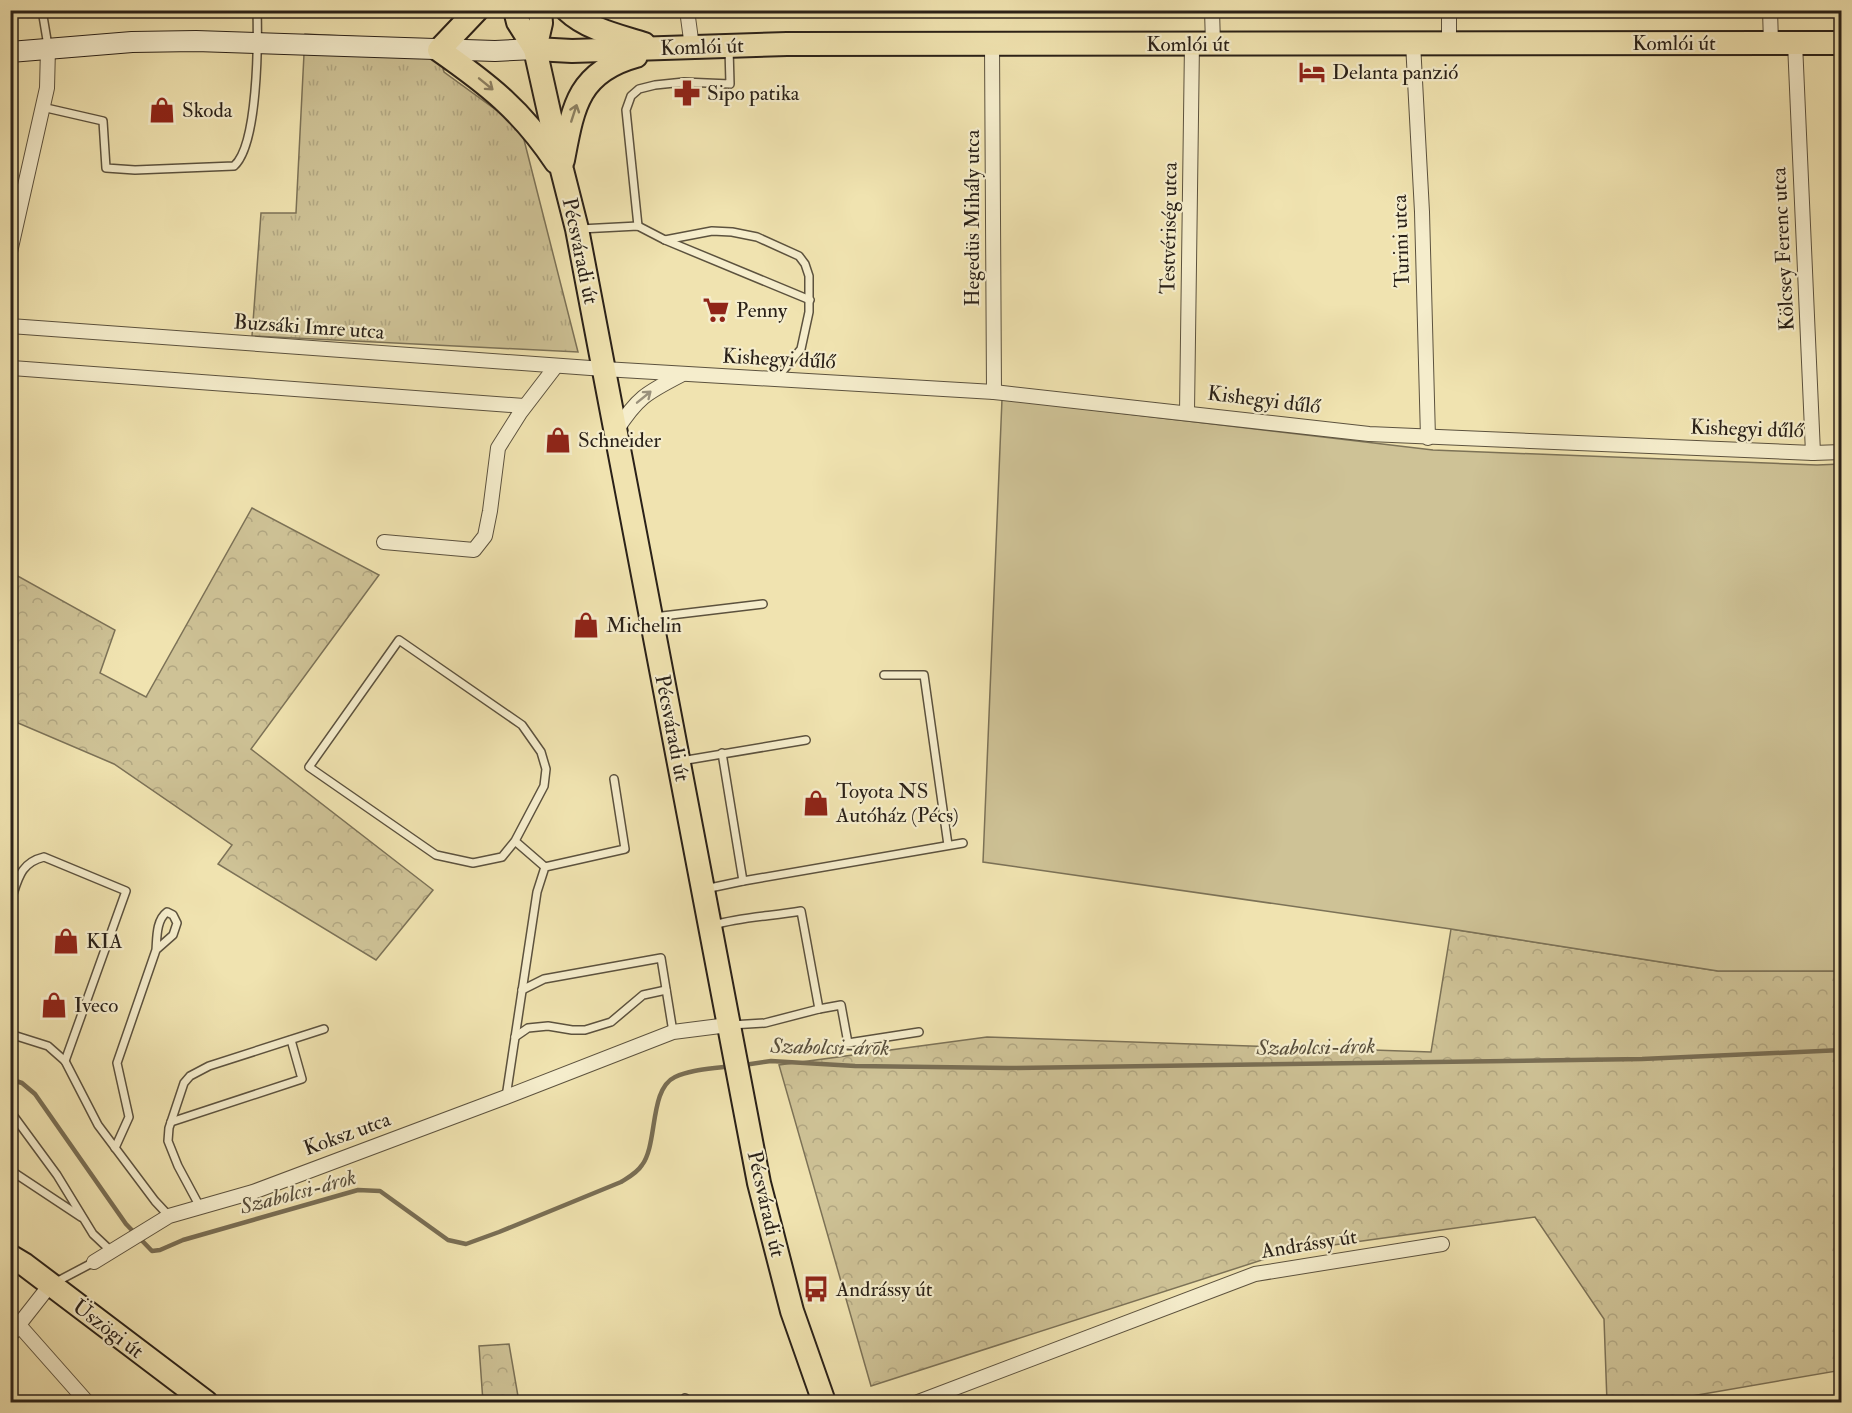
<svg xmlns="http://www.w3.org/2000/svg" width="1852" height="1413" font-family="'IM FELL Double Pica',serif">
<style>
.grass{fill:url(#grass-tufts);stroke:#7c7257;stroke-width:1.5}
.forest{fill:url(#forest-crowns);stroke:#7c7257;stroke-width:1.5}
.green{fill:#cec296;stroke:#7c7257;stroke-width:1.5}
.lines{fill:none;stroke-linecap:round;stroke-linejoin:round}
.stream{stroke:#796e54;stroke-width:4.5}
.lane-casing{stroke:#5c523e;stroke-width:10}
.street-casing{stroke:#5c523e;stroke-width:16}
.secondary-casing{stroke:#2a2118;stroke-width:22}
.primary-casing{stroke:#2a2118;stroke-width:26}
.lane{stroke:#f5edcc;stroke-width:7}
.street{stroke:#f5edcc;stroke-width:14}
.secondary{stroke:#f5edcc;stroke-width:20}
.primary{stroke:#f0e3b0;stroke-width:22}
.oneway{stroke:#8d8264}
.oneway2{stroke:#9a917b}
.labels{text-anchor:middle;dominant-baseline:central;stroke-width:4.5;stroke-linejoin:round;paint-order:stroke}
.street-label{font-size:21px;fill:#2a2118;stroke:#f5edcc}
.poi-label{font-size:21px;fill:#2a2118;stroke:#f5edcc;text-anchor:start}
.water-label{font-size:22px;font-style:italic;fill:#584e3b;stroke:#f5edcc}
</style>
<defs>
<pattern id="grass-tufts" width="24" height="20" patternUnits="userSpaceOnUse" patternTransform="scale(1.5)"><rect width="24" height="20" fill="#cec296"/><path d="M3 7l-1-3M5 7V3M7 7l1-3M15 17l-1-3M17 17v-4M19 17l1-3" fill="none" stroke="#b1a681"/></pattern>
<pattern id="forest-crowns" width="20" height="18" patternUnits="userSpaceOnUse" patternTransform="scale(1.5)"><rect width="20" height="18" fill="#cec296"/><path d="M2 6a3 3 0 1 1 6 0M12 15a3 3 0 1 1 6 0" fill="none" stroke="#b1a681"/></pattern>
</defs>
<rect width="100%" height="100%" fill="#f0e3b0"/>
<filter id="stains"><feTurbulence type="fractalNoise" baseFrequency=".00333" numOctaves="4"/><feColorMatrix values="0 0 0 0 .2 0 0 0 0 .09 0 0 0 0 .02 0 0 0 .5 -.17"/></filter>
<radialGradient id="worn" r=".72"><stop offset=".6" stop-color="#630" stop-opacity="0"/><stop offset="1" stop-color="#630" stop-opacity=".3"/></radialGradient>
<path class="grass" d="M 305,34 L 437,41 L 444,72 L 521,128 L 578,352 L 252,336 L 261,213 L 296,213 Z"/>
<g class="forest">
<path d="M 252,508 L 379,575 L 251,749 L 433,890 L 376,960 L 218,864 L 232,845 L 114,764 L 11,720 L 10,586 L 16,575 L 115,630 L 100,673 L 146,697 Z"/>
<path d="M 1451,929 L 1718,971 L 1841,971 L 1841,1396 L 1836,1371 L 1657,1402 L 1607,1402 L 1604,1319 L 1535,1217 L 1290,1251 L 871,1386 L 779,1065 L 987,1037 L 1431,1052 Z"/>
<path d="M 509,1344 L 519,1402 L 483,1402 L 479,1346 Z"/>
</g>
<path class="green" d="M 1002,399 L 1433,450 L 1817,465 L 1841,464 L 1841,971 L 1718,971 L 1451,929 L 983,862 Z"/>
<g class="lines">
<g class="stream">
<path d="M 744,1065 L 771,1061 L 855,1066 L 1008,1068 L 1642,1059 L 1842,1050"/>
<path d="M 10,1079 L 22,1083 L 35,1094 L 126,1224 L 152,1251 L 160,1250 L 183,1240 L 358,1190 L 380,1191 L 448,1240 L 466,1244 L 499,1232 L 621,1182 C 629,1177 637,1173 642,1165 C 658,1144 649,1089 675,1077 C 692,1069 712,1069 730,1066"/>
</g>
<g class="lane-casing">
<g id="lane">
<path d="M 42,10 L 48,46"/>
<path d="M 42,107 L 103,121 L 106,168 L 135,170 L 234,166 C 258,145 258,43 257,10"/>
<path d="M 638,226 L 626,110 L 631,96 L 639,89 L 655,85 L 684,82 L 730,84 L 729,48"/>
<path d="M 580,229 L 638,226 L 665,240 L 712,231 L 732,232 L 757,237 L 799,256 L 805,264 L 809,276 L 809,312 L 801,349 L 776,379"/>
<path d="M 665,240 L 810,300"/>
<path d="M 654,617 L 763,604"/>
<path d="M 884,675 L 924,675 L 948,845"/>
<path d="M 722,753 L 743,881"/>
<path d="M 681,761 L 806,740"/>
<path d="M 515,841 L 502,857 L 473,863 L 436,855 L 309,767 L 399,640 L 522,725 L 541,752 L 546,769 L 544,786 L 515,841 L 545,867"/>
<path d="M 705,889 L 743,881 L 963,843"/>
<path d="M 10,903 C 18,881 19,863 44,857 L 126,891 L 65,1061"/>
<path d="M 714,925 C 740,917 773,916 801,911 L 819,1009 L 765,1023 L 731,1025"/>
<path d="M 522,990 L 544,979 L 661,958 L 673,1032"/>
<path d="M 819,1009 L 841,1005 L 848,1043 L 919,1032"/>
<path d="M 10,1034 L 48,1046 L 65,1061 L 98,1125 L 155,1201 L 169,1216"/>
<path d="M 515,1037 L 528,1028 L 548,1026 L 572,1030 L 585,1030 L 611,1022 L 643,995 L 666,990"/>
<path d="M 506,1097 L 537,892 L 545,867 L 625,849 L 614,779"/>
<path d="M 10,1111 L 57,1175 L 93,1234 L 111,1251"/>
<path d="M 171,1122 L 302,1079 L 291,1040"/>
<path d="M 115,1148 L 129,1117 L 117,1063 L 156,950 C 157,938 156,920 167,912 L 173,915 L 177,923 L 173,935 L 156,950"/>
<path d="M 10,1170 L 81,1217"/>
<path d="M 200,1207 L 178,1166 L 168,1141 L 169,1128 L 184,1083 L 190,1076 L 209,1066 L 324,1029"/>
<path d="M 56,1282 L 94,1262"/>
<path d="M 685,1398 L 691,1402"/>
</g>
</g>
<g class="street-casing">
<g id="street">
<path d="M 687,10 L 692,47"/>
<path d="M 1212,10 L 1213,44"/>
<path d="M 1449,10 L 1449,44"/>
<path d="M 1770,10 L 1771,43"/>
<path d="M 1413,43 L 1422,212 L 1428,438"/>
<path d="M 1795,43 L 1813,453"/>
<path d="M 992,44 L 994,392"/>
<path d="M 10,252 L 47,88 L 48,48"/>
<path d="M 10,326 L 604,369 L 994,392 L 1369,434 L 1813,453 L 1842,452"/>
<path d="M 12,368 L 524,406"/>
<path d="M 1187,412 L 1192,43"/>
<path d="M 616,431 C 637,398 646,393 681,375"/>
<path d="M 384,542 L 474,550 L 485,536 L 490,511 L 498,448 L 520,413 L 556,366"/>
<path d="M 94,1262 L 169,1216 L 253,1192 L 506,1097 L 673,1032 L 728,1025"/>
<path d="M 10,1318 L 18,1324 L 87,1402"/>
<path d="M 10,1336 L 50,1285"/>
<path d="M 918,1402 L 1255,1274 L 1442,1244"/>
</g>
</g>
<g class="secondary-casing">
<path id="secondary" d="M 10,52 L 132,42 L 196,41 L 495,51 L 535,49"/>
</g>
<g class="primary-casing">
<g id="primary">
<path d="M 477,10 L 439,50 C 489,85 521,110 556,162"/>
<path d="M 515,10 L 518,22 L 535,49 L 562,170 L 577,229 L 759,1183 L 792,1311 L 824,1402"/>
<path d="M 567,10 C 587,29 619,36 644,44"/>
<path d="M 535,49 L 572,51 L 787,44 L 1842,43"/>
<path d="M 535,49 L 541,23 L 540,10"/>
<path d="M 563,160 C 573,107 578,72 636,56"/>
<path d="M 10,1256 L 25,1265 L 206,1402"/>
</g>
</g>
<use href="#lane" class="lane"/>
<use href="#street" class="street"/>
<use href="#secondary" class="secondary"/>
<use href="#primary" class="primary"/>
</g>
<defs><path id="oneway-shaft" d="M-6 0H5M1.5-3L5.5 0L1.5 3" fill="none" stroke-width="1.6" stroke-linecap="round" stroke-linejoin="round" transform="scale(1.5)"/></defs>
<g class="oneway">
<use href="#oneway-shaft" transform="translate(486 84) rotate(39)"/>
<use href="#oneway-shaft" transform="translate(574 113) rotate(-72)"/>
</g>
<use class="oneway2" href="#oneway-shaft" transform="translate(644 397) rotate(-39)"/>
<defs>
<g id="hotel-bare" transform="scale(2.07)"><path d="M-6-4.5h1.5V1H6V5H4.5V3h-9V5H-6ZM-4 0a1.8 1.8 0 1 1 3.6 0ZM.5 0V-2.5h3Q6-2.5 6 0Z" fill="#8f2418" stroke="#f5edcc" stroke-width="2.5" paint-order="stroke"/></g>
<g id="pharmacy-bare" transform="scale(2.07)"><path d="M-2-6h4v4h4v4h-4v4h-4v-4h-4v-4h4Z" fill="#8f2418" stroke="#f5edcc" stroke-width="2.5" paint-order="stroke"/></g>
<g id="shop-bare" transform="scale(2.07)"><path d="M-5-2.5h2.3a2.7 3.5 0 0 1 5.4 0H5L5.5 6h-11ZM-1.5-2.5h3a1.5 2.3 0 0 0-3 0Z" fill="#8f2418" stroke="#f5edcc" stroke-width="2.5" paint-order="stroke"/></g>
<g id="supermarket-bare" transform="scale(2.07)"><path d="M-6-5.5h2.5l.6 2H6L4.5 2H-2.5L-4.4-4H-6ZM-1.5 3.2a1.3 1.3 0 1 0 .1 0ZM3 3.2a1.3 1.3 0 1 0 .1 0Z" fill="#8f2418" stroke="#f5edcc" stroke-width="2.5" paint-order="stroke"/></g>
<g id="bus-bare" transform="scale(2.07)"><path d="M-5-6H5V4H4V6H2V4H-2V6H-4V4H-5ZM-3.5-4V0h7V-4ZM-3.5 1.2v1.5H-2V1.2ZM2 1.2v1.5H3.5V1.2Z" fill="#8f2418" stroke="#f5edcc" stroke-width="2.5" paint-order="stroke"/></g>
</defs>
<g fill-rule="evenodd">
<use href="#hotel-bare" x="1312" y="72"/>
<use href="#pharmacy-bare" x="687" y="93"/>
<use href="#shop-bare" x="162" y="110"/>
<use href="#supermarket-bare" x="716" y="310"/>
<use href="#shop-bare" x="558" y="440"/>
<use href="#shop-bare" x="586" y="625"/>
<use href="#shop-bare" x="816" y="803"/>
<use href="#shop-bare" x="66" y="941"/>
<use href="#shop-bare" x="54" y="1005"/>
<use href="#bus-bare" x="816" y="1289"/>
</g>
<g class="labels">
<g class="street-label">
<text x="1674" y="43">Komlói út</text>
<text x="1188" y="44">Komlói út</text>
<text transform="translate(702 47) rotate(-2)">Komlói út</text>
<text transform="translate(972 218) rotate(-90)">Hegedüs Mihály utca</text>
<text transform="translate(1169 228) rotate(-89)">Testvériség utca</text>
<text transform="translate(1401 241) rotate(-92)">Turini utca</text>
<text transform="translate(1783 249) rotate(-93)">Kölcsey Ferenc utca</text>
<text transform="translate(580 251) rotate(78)">Pécsváradi út</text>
<text transform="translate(309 327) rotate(4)">Buzsáki Imre utca</text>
<text transform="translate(779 359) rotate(3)">Kishegyi dűlő</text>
<text transform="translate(1264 400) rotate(7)">Kishegyi dűlő</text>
<text transform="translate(1747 429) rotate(2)">Kishegyi dűlő</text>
<text transform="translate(672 728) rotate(79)">Pécsváradi út</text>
<text transform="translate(347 1134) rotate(-20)">Koksz utca</text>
<text transform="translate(766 1204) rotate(77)">Pécsváradi út</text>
<text transform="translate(1309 1244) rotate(-9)">Andrássy út</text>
<text transform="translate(108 1329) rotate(37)">Üszögi út</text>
</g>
<g class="poi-label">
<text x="1332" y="72">Delanta panzió</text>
<text x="707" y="93">Sipo patika</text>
<text x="182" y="110">Skoda</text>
<text x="736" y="310">Penny</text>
<text x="578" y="440">Schneider</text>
<text x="606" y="625">Michelin</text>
<text x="836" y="791">Toyota NS<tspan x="836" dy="24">Autóház (Pécs)</tspan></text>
<text x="86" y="941">KIA</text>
<text x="74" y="1005">Iveco</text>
<text x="836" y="1289">Andrássy út</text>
</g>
<g class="water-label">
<text transform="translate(830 1047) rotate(1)">Szabolcsi-árok</text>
<text transform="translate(1316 1047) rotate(-1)">Szabolcsi-árok</text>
<text transform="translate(298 1192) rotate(-15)">Szabolcsi-árok</text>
</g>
</g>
<rect width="1852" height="1413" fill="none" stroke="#f0e3b0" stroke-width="36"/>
<rect x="12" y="12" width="1828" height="1389" fill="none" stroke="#2a2118" stroke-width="3"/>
<rect x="18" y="18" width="1816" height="1377" fill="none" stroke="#2a2118" stroke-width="1.5"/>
<rect width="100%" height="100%" filter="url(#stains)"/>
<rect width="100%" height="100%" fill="url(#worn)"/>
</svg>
